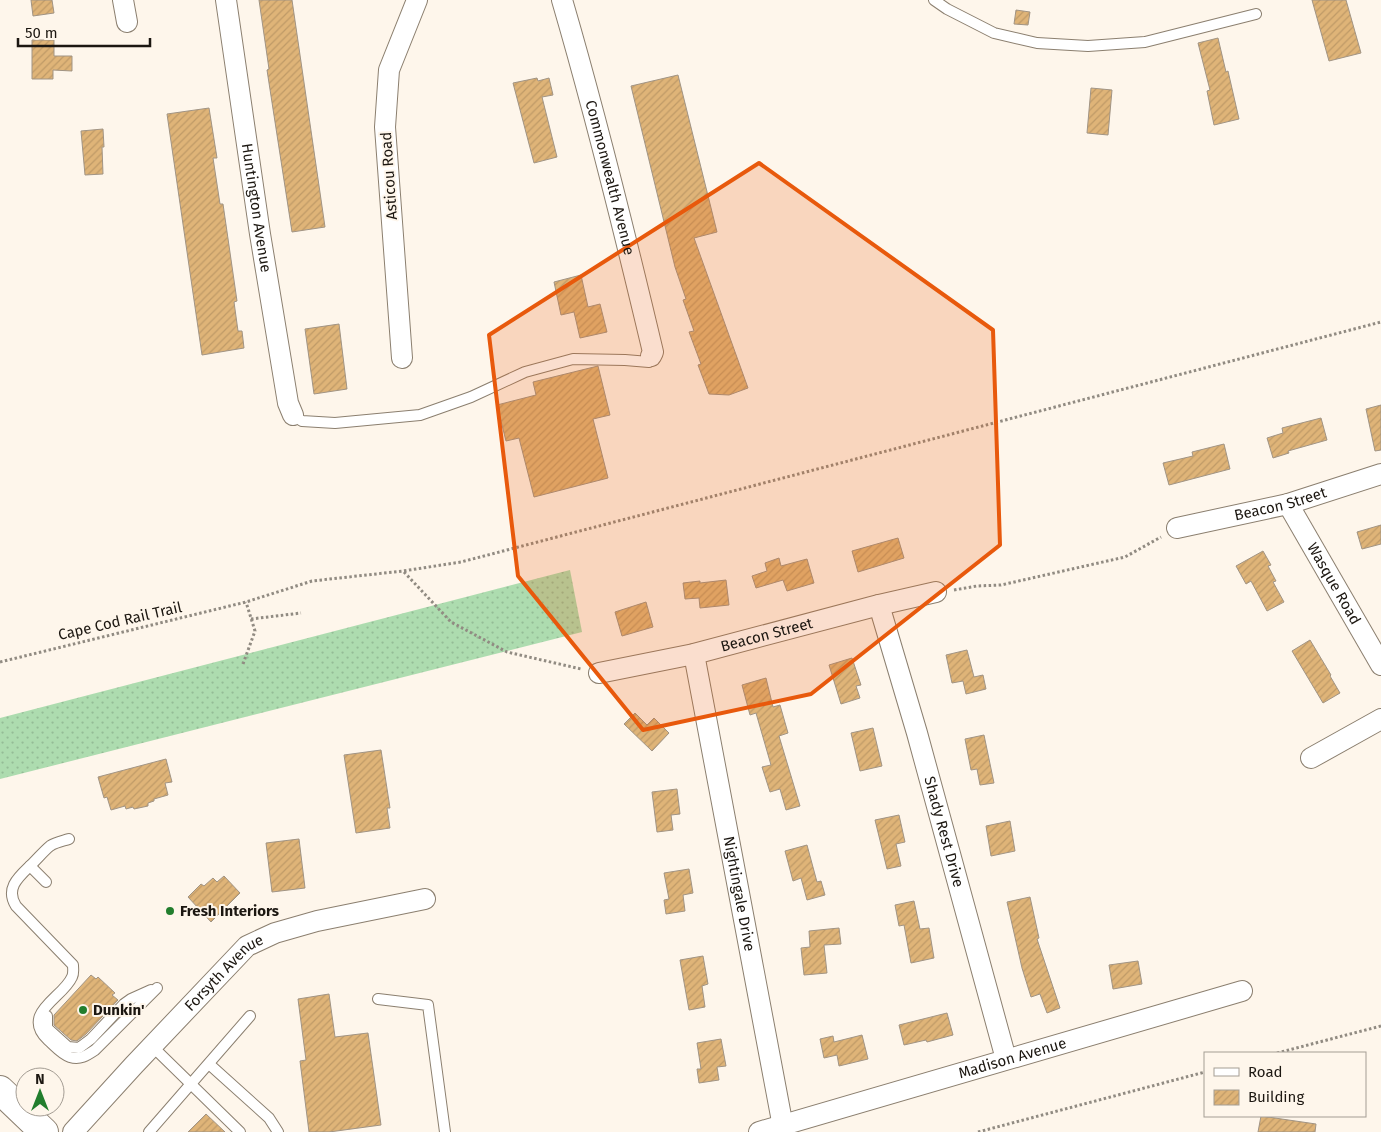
<svg xmlns="http://www.w3.org/2000/svg" width="1381" height="1132" font-family="'Fira Sans',sans-serif">
<style>
.grass{fill:url(#grass-dots)}
.building{fill:url(#building-hatch);stroke:#a19484}
.lines{fill:none;stroke-linecap:round;stroke-linejoin:round}
.lane-casing{stroke:#8b7f6f;stroke-width:12}
.street-casing{stroke:#8b7f6f;stroke-width:22}
.secondary-casing{stroke:#8b7f6f;stroke-width:30}
.path{stroke:#918b82;stroke-width:3;stroke-dasharray:2.5 2.5;stroke-linecap:butt}
.lane{stroke:#fff;stroke-width:10}
.street{stroke:#fff;stroke-width:20}
.secondary{stroke:#fff;stroke-width:28}
.marked{fill:#e8590c;fill-opacity:0.2;stroke:#e8590c;stroke-width:4;stroke-linejoin:round}
.poi-dot{fill:#227e2d;stroke:#fef6eb;stroke-width:2}
.labels{text-anchor:middle;dominant-baseline:central;stroke-width:4;stroke-linejoin:round;paint-order:stroke}
.street-label{font-size:15px;fill:#1c1711;stroke:#fef6eb}
.poi-label{font-size:15px;font-weight:bold;fill:#1c1711;stroke:#fef6eb;text-anchor:start}
</style>
<defs>
<pattern id="grass-dots" width="8" height="8" patternUnits="userSpaceOnUse" patternTransform="scale(1.25)"><rect width="8" height="8" fill="#addcaf"/><path d="M2 2h.1M6 6h.1" fill="none" stroke="#94bc96" stroke-width="1.8" stroke-linecap="round"/></pattern>
<pattern id="building-hatch" width="6" height="6" patternUnits="userSpaceOnUse" patternTransform="scale(1.25)"><rect width="6" height="6" fill="#dfb478"/><path d="M-1 1l2-2M0 6l6-6M5 7l2-2" fill="none" stroke="#bf9a67"/></pattern>
</defs>
<rect width="100%" height="100%" fill="#fef6eb"/>
<path class="grass" d="M 570,570 L 582,632 L 0,779 L 0,718 Z"/>
<g class="building">
<path d="M 31,0 L 52,0 L 54,13 L 33,16 Z"/>
<path d="M 259,0 L 292,0 L 325,227 L 292,232 L 267,70 L 269,69 Z"/>
<path d="M 1312,0 L 1346,0 L 1361,53 L 1329,61 Z"/>
<path d="M 1016,10 L 1030,12 L 1028,25 L 1014,24 Z"/>
<path d="M 1218,38 L 1226,72 L 1228,71 L 1239,119 L 1214,125 L 1207,91 L 1210,90 L 1198,43 Z"/>
<path d="M 32,40 L 54,40 L 54,56 L 72,56 L 72,71 L 53,70 L 53,79 L 32,79 Z"/>
<path d="M 678,75 L 717,232 L 694,238 L 748,388 L 729,395 L 709,394 L 698,365 L 701,364 L 689,332 L 694,331 L 683,300 L 686,299 L 675,267 L 631,86 Z"/>
<path d="M 537,78 L 538,81 L 549,78 L 553,95 L 542,97 L 557,157 L 534,163 L 513,83 Z"/>
<path d="M 1091,88 L 1112,90 L 1108,135 L 1087,133 Z"/>
<path d="M 209,108 L 217,158 L 213,158 L 220,204 L 223,204 L 237,301 L 234,302 L 238,331 L 242,331 L 244,348 L 202,355 L 167,114 Z"/>
<path d="M 103,129 L 104,147 L 102,147 L 103,174 L 85,175 L 81,131 Z"/>
<path d="M 581,275 L 588,307 L 600,304 L 607,332 L 580,338 L 574,312 L 561,315 L 554,282 Z"/>
<path d="M 339,324 L 347,389 L 314,394 L 305,329 Z"/>
<path d="M 598,366 L 610,415 L 593,419 L 608,478 L 534,497 L 519,438 L 506,441 L 497,405 L 536,395 L 533,382 Z"/>
<path d="M 1381,405 L 1381,450 L 1375,451 L 1366,409 Z"/>
<path d="M 1321,418 L 1327,440 L 1288,451 L 1289,453 L 1273,458 L 1267,438 L 1283,433 L 1282,428 Z"/>
<path d="M 1224,444 L 1230,469 L 1169,485 L 1163,463 L 1193,456 L 1192,452 Z"/>
<path d="M 1381,525 L 1381,544 L 1362,549 L 1357,532 Z"/>
<path d="M 898,538 L 904,558 L 858,572 L 852,551 Z"/>
<path d="M 1263,551 L 1271,565 L 1268,566 L 1276,581 L 1273,582 L 1284,602 L 1267,611 L 1251,581 L 1246,584 L 1236,566 Z"/>
<path d="M 779,558 L 781,566 L 807,559 L 814,583 L 787,591 L 783,580 L 756,588 L 752,576 L 767,571 L 765,563 Z"/>
<path d="M 726,580 L 729,605 L 700,608 L 699,598 L 685,599 L 683,583 L 700,581 L 700,583 Z"/>
<path d="M 646,602 L 653,627 L 622,636 L 615,612 Z"/>
<path d="M 1310,640 L 1331,675 L 1330,676 L 1340,693 L 1323,703 L 1292,651 Z"/>
<path d="M 967,650 L 974,677 L 983,675 L 986,689 L 966,694 L 963,681 L 952,683 L 946,655 Z"/>
<path d="M 852,658 L 861,685 L 856,686 L 860,698 L 841,704 L 829,665 Z"/>
<path d="M 766,678 L 773,707 L 780,705 L 788,733 L 779,736 L 800,806 L 786,810 L 780,789 L 770,792 L 762,767 L 771,765 L 756,713 L 750,715 L 742,685 Z"/>
<path d="M 635,713 L 647,725 L 654,718 L 669,733 L 652,751 L 624,724 Z"/>
<path d="M 873,728 L 882,766 L 860,771 L 851,733 Z"/>
<path d="M 984,735 L 994,783 L 980,785 L 977,769 L 971,770 L 965,739 Z"/>
<path d="M 381,750 L 390,808 L 387,808 L 390,828 L 356,833 L 344,755 Z"/>
<path d="M 166,759 L 172,782 L 165,783 L 168,795 L 154,799 L 154,801 L 148,803 L 148,806 L 134,809 L 133,807 L 126,809 L 125,806 L 111,810 L 107,797 L 104,798 L 98,777 Z"/>
<path d="M 677,789 L 680,814 L 671,815 L 673,830 L 657,832 L 652,792 Z"/>
<path d="M 899,815 L 905,842 L 896,844 L 901,866 L 887,869 L 875,820 Z"/>
<path d="M 1010,821 L 1015,851 L 991,856 L 986,826 Z"/>
<path d="M 299,839 L 305,888 L 272,892 L 266,843 Z"/>
<path d="M 807,845 L 817,882 L 821,881 L 825,895 L 807,900 L 801,878 L 793,881 L 785,851 Z"/>
<path d="M 689,869 L 693,893 L 683,895 L 685,911 L 666,914 L 664,900 L 669,899 L 664,873 Z"/>
<path d="M 224,876 L 240,893 L 211,922 L 188,897 L 201,884 L 204,886 L 213,878 L 217,882 Z"/>
<path d="M 1030,897 L 1039,938 L 1037,939 L 1060,1008 L 1047,1013 L 1040,994 L 1031,997 L 1022,968 L 1007,902 Z"/>
<path d="M 914,901 L 920,929 L 929,928 L 934,958 L 911,963 L 904,925 L 899,926 L 895,905 Z"/>
<path d="M 839,928 L 841,944 L 824,945 L 827,973 L 804,975 L 801,948 L 810,947 L 809,931 Z"/>
<path d="M 703,956 L 708,984 L 702,986 L 705,1007 L 689,1010 L 680,960 Z"/>
<path d="M 1138,961 L 1142,984 L 1113,989 L 1109,965 Z"/>
<path d="M 91,975 L 96,979 L 98,977 L 115,993 L 112,995 L 118,1000 L 86,1034 L 77,1041 L 71,1040 L 54,1025 L 54,1015 Z"/>
<path d="M 329,994 L 335,1037 L 368,1033 L 381,1125 L 329,1132 L 309,1132 L 300,1061 L 306,1060 L 298,999 Z"/>
<path d="M 947,1013 L 953,1035 L 927,1042 L 926,1040 L 904,1045 L 899,1025 Z"/>
<path d="M 862,1035 L 868,1059 L 839,1066 L 837,1055 L 824,1058 L 820,1039 L 833,1036 L 834,1042 Z"/>
<path d="M 721,1039 L 726,1066 L 717,1067 L 719,1080 L 699,1083 L 697,1069 L 701,1069 L 697,1043 Z"/>
<path d="M 206,1114 L 225,1132 L 188,1132 Z"/>
<path d="M 1261,1116 L 1316,1124 L 1315,1132 L 1258,1132 Z"/>
</g>
<g class="lines">
<g class="lane-casing">
<g id="lane">
<path d="M 934,0 L 947,9 L 994,33 L 1037,43 L 1088,46 L 1145,42 L 1256,14"/>
<path d="M 293,415 L 302,421 L 335,423 L 420,415 L 471,397 L 525,372 L 573,359 L 625,360 L 649,362 L 651,357"/>
<path d="M 69,839 C 63,841 56,842 50,846 C 44,851 39,857 33,863 C 21,875 4,887 16,906 L 73,965 C 73,969 74,973 72,977 C 63,998 20,1013 48,1040 C 55,1046 61,1054 70,1057 C 80,1060 86,1056 95,1050 L 157,988"/>
<path d="M 30,866 L 46,882"/>
<path d="M 378,999 L 428,1005 L 445,1132"/>
<path d="M 47,1016 L 47,1028 L 68,1047 L 79,1048 L 91,1039 L 124,1004 L 131,999 L 151,990"/>
<path d="M 152,1046 L 240,1132"/>
<path d="M 209,1064 L 269,1118 L 278,1132"/>
<path d="M 149,1132 L 250,1016"/>
</g>
</g>
<g class="street-casing">
<g id="street">
<path d="M 123,0 L 127,22"/>
<path id="s1" d="M 226,0 L 260,234 L 288,403 L 293,415"/>
<path id="s2" d="M 562,0 C 596,116 625,234 653,352 L 651,356"/>
<path d="M 402,358 L 385,127 L 389,70 L 417,0"/>
<path id="s3" d="M 1288,504 L 1381,665"/>
<path id="s4" d="M 1177,528 L 1288,504 L 1381,474"/>
<path id="s5" d="M 879,605 L 917,733 L 1006,1059"/>
<path id="s6" d="M 694,654 L 784,1132"/>
<path id="s7" d="M 599,673 L 694,654 L 879,605 L 936,592"/>
<path d="M 1311,758 L 1381,719"/>
<path id="s8" d="M 73,1132 L 134,1065 L 247,946 L 275,933 L 317,921 L 425,899"/>
<path id="s9" d="M 759,1132 L 1242,991"/>
</g>
</g>
<g class="secondary-casing">
<path id="secondary" d="M 0,1090 L 44,1132"/>
</g>
<g class="path">
<path d="M 404,572 L 451,622 L 507,652 L 581,669"/>
<path d="M 954,590 L 977,586 L 1001,585 L 1125,557 L 1161,537"/>
<path d="M 251,619 L 301,613"/>
<path d="M 0,662 L 246,602 L 312,581 L 403,571 L 461,562 L 1381,322"/>
<path d="M 243,664 L 255,631 L 246,602"/>
<path d="M 1277,1053 L 1381,1026"/>
<path d="M 978,1132 L 1205,1072"/>
</g>
<use href="#lane" class="lane"/>
<use href="#street" class="street"/>
<use href="#secondary" class="secondary"/>
</g>
<path class="marked" d="M 759,163 L 993,330 L 1000,545 L 811,694 L 643,730 L 518,576 L 489,335 Z"/>
<g class="poi-dot">
<circle cx="170" cy="911" r="5"/>
<circle cx="83" cy="1010" r="5"/>
</g>
<g class="labels">
<g class="street-label">
<text transform="translate(389 176) rotate(-94)">Asticou Road</text>
<text stroke="none"><textPath href="#s2" startOffset="184">Commonwealth Avenue</textPath></text>
<text stroke="none"><textPath href="#s1" startOffset="210">Huntington Avenue</textPath></text>
<text stroke="none"><textPath href="#s4" startOffset="106">Beacon Street</textPath></text>
<text stroke="none"><textPath href="#s3" startOffset="92">Wasque Road</textPath></text>
<text transform="translate(120 621) rotate(-13)">Cape Cod Rail Trail</text>
<text stroke="none"><textPath href="#s7" startOffset="172">Beacon Street</textPath></text>
<text stroke="none"><textPath href="#s5" startOffset="236">Shady Rest Drive</textPath></text>
<text stroke="none"><textPath href="#s6" startOffset="244">Nightingale Drive</textPath></text>
<text stroke="none"><textPath href="#s8" startOffset="220">Forsyth Avenue</textPath></text>
<text stroke="none"><textPath href="#s9" startOffset="264">Madison Avenue</textPath></text>
</g>
<g class="poi-label">
<text x="180" y="911">Fresh Interiors</text>
<text x="93" y="1010">Dunkin'</text>
</g>
</g>
<rect x="1204" y="1052" width="162" height="65" fill="#fef6eb" stroke="#a49d94"/>
<rect x="1214" y="1068" width="25" height="8" fill="#ffffff" stroke="#a49d94"/>
<text x="1248" y="1077" font-size="15" fill="#1c1711">Road</text>
<rect x="1214" y="1090" width="25" height="15" fill="url(#building-hatch)" stroke="#a49d94"/>
<text x="1248" y="1102" font-size="15" fill="#1c1711">Building</text>
<g transform="translate(40 1092)"><circle r="24" fill="#fef6eb" stroke="#a49d94"/>
<path d="M0-4L9 19L0 12L-9 19Z" fill="#227e2d"/>
<text y="-8" font-size="14" font-weight="bold" text-anchor="middle" fill="#1c1711">N</text>
</g>
<path d="M18 38v8h132v-8" fill="none" stroke="#1c1711" stroke-width="2.5"/>
<text x="25" y="38" font-size="15" fill="#1c1711" stroke="#fef6eb" stroke-width="4" paint-order="stroke">50 m</text>
</svg>
